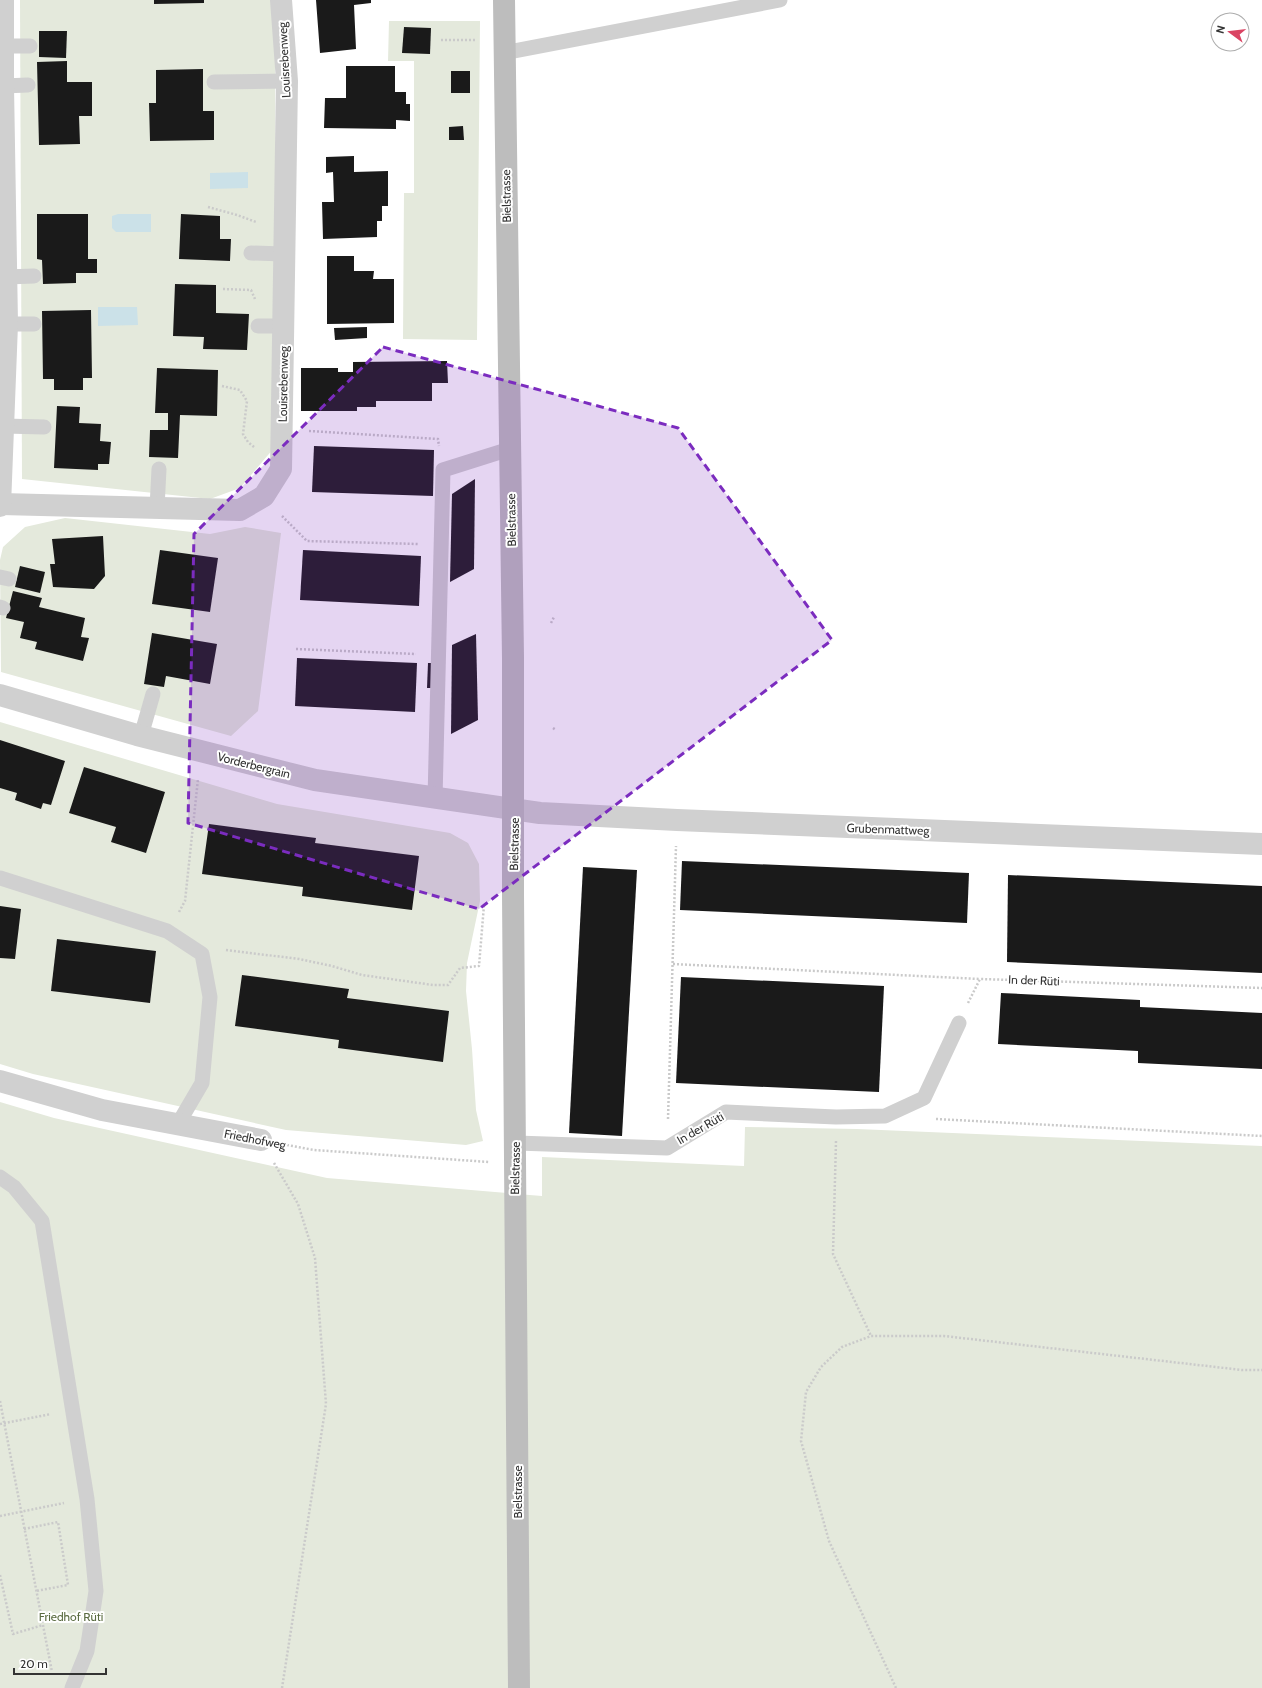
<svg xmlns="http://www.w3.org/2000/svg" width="1262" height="1688" font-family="Cabin,sans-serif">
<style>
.green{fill:#e4e9dc}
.water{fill:#cbe1e8}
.building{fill:#1a1a1a}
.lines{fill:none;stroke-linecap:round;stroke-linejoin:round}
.path{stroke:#cacaca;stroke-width:2.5;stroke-dasharray:2 2;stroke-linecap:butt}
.lane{stroke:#d0d0d0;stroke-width:15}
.street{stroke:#d0d0d0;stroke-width:22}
.secondary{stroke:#bdbdbd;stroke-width:22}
.marked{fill:#7b2cbf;fill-opacity:0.2;stroke:#7b2cbf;stroke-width:3;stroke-dasharray:8 5;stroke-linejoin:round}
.labels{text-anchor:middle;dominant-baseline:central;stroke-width:4;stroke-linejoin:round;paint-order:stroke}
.street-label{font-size:12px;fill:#333;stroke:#fff}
.park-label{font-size:12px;fill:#5b6c42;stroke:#fff}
</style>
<rect width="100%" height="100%" fill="#fff"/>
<g class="green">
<path d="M 20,0 L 271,0 L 275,53 L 276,282 L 274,448 L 240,488 L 210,499 L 22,479 Z"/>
<path d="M 389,21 L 480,21 L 477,340 L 403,339 L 404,193 L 414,193 L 414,61 L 388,61 Z"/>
<path d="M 65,518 L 210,534 L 245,527 L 281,533 L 258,711 L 231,736 L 1,672 L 0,560 L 3,547 L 25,527 Z"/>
<path d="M 0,722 L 277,804 L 450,833 L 468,843 L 479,864 L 480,901 L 467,963 L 466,991 L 472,1049 L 476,1110 L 483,1141 L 466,1145 L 286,1130 L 33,1074 L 0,1064 Z"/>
<path d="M 0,1102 L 54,1118 L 327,1178 L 542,1196 L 542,1157 L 744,1166 L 745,1127 L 857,1129 L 1262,1146 L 1262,1688 L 0,1688 Z"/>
</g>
<g class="water">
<path d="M 248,172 L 248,188 L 210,189 L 210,173 Z"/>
<path d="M 118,214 L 151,214 L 151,232 L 116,232 L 112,228 L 112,216 Z"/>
<path d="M 98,307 L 137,307 L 138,325 L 98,326 Z"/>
</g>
<g class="building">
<path d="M 154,0 L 204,0 L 204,3 L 154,4 Z"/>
<path d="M 316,0 L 371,0 L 371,3 L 354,5 L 356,49 L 320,53 Z"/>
<path d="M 404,27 L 431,28 L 430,54 L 402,53 Z"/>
<path d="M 39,31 L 67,31 L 66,58 L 39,57 Z"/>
<path d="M 67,61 L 67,82 L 92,82 L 92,116 L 79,116 L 80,144 L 39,145 L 37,62 Z"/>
<path d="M 346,66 L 395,66 L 395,92 L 406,92 L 406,104 L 410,104 L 410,121 L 396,120 L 396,129 L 324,128 L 325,98 L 346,98 Z"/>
<path d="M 203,69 L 203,111 L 214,111 L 214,140 L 150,141 L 149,103 L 156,103 L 156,70 Z"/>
<rect x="451" y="71" width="19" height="22"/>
<path d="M 463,126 L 464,140 L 449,140 L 449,127 Z"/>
<path d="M 354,156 L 354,172 L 388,171 L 388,206 L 382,206 L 382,221 L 377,221 L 377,237 L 323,239 L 322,202 L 334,202 L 333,172 L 326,173 L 326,157 Z"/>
<path d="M 37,214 L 88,214 L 88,259 L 97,259 L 97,273 L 76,273 L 76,283 L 43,284 L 42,260 L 37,259 Z"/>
<path d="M 181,214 L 220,216 L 220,239 L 231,239 L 230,261 L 179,259 Z"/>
<path d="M 327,256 L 354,256 L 354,271 L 374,271 L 373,279 L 394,279 L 394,323 L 327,324 Z"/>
<path d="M 175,284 L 216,285 L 216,313 L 249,314 L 247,350 L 203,349 L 204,337 L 173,336 Z"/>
<path d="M 91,310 L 92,378 L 83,378 L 83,390 L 54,390 L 54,379 L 43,379 L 42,311 Z"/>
<path d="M 367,327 L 367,338 L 335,340 L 334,328 Z"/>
<path d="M 447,361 L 448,383 L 432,383 L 432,401 L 376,401 L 376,407 L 357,407 L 357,411 L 301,411 L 301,368 L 338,368 L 338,372 L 353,372 L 353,362 Z"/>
<path d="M 157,368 L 218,370 L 217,416 L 180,415 L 178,458 L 149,457 L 150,430 L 168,430 L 168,413 L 155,413 Z"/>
<path d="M 57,406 L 80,407 L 79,423 L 101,424 L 100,441 L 111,442 L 109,464 L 98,464 L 98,470 L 54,468 Z"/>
<path d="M 314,446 L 434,450 L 433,496 L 312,492 Z"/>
<path d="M 475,479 L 474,569 L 450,582 L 452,494 Z"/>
<path d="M 103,536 L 105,576 L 94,589 L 53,587 L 50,564 L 55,564 L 52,539 Z"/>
<path d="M 160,550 L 218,558 L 210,612 L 152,604 Z"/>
<path d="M 303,550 L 421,556 L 419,606 L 300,600 Z"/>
<path d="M 20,566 L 45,572 L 40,593 L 15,587 Z"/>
<path d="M 13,591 L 42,598 L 39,607 L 85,618 L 81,637 L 89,638 L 83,661 L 35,649 L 37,642 L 20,638 L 24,622 L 6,618 Z"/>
<path d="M 152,633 L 217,644 L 210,684 L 166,676 L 164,687 L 144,684 Z"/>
<path d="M 476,634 L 478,720 L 451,734 L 452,645 Z"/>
<path d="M 297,658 L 417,663 L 415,712 L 295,706 Z"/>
<path d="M 428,663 L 434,663 L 433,688 L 427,688 Z"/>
<path d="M 0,740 L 65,761 L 51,805 L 43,803 L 41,809 L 15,800 L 17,793 L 0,788 Z"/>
<path d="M 84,767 L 165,792 L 146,853 L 111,842 L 116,827 L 69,813 Z"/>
<path d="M 209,824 L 316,838 L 315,843 L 419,856 L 412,910 L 302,896 L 303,887 L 202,874 Z"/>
<path d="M 682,861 L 969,873 L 967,923 L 680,910 Z"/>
<path d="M 583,867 L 637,870 L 622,1136 L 569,1133 Z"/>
<path d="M 1008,875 L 1262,886 L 1262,973 L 1007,962 Z"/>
<path d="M 0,906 L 21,909 L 15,959 L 0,958 Z"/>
<path d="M 57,939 L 156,951 L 150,1003 L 51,991 Z"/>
<path d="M 242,975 L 349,989 L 347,998 L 449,1011 L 443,1062 L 338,1048 L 339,1040 L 235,1026 Z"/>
<path d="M 681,977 L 884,986 L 879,1092 L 676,1083 Z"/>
<path d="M 1001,993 L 1140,1000 L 1140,1007 L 1262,1013 L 1262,1069 L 1138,1063 L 1138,1051 L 998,1044 Z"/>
</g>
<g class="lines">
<g class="path">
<path d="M 441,40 L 477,40"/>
<path d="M 208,207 L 237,215 L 256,222"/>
<path d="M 223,289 L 251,290 L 255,299"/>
<path d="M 222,386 L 240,390 L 247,401 L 243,434 L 248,442 L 254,447"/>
<path d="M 309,431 L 438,439 L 439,446"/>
<path d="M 282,516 L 307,541 L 418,544"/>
<path d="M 551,623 L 554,617"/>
<path d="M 296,649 L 416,654"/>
<path d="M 553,728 L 556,730"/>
<path d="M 179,912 L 185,901 L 198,779"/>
<path d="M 226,950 L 299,959 L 332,966 L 362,975 L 433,985 L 448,985 L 460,968 L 479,966 L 484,905"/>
<path d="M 673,964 L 980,979"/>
<path d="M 968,1003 L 980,979 L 1262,988"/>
<path d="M 668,1119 L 676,846"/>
<path d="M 936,1119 L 1262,1136"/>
<path d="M 836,1141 L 833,1254 L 871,1336"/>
<path d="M 287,1145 L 314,1150 L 489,1162"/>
<path d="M 274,1163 L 298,1204 L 315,1258 L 326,1404 L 282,1688"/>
<path d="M 0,1401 L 52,1672"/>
<path d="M 0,1424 L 51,1414"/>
<path d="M 0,1516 L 64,1503"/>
<path d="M 24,1529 L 58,1522 L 68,1585 L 36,1591"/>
<path d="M 0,1575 L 13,1634 L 43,1625"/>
<path d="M 896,1688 L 829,1541 L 801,1441 L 806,1392 L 821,1367 L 842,1347 L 871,1336 L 944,1336 L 1242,1370 L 1262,1370"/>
</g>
<g class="lane">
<path d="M 0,46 L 30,46"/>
<path d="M 504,53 L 780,0"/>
<path d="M 214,82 L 287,81"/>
<path d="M 3,86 L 28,85"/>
<path d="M 251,253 L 284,254"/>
<path d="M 6,277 L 34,276"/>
<path d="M 7,324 L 34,324"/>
<path d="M 258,326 L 283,326"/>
<path d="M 4,426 L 44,427"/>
<path d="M 157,508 L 159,469"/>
<path d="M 0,577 L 9,579"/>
<path d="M 0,607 L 3,608"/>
<path d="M 141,736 L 153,694"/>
<path d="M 435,799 L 443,470 L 510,449"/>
<path d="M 0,878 L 167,931 L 202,954 L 210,997 L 202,1083 L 178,1124"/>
<path d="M 516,1143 L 667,1148 L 726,1112 L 836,1117 L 885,1116 L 924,1098 L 959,1023"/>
<path d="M 0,1177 L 14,1187 L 42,1221 L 87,1499 L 96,1591 L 87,1651 L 72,1688"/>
</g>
<g class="street">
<path d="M 1,504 L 240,510 L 264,496 L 281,469 L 287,81 L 281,0"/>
<path d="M 0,506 L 7,324 L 3,86 L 3,0"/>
<path d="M 0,695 L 137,735 L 315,780 L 540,813 L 677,820 L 1262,844"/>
<path d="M 0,1081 L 102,1110 L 261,1140"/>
</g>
<path class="secondary" d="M 504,0 L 513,658 L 513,894 L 519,1688"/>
</g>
<path class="marked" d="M 383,347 L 678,428 L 832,640 L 479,909 L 188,823 L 194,534 Z"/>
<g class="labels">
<g class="street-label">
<text transform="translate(284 60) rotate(-93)">Louisrebenweg</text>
<text transform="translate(506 196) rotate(-91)">Bielstrasse</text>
<text transform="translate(283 384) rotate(-89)">Louisrebenweg</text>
<text transform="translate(511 520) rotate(-91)">Bielstrasse</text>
<text transform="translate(254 765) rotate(14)">Vorderbergrain</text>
<text transform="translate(888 829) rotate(2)">Grubenmattweg</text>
<text transform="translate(514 844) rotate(-89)">Bielstrasse</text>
<text transform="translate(1034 980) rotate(2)">In der Rüti</text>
<text transform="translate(700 1128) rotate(-30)">In der Rüti</text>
<text transform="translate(255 1139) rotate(11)">Friedhofweg</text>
<text transform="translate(515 1168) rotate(-89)">Bielstrasse</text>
<text transform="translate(517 1492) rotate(-90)">Bielstrasse</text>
</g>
<g class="park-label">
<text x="71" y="1616">Friedhof Rüti</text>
</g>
</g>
<g transform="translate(1230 32) rotate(285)"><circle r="19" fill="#ffffff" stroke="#adadad"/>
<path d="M0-3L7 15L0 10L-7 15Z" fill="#da4463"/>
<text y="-6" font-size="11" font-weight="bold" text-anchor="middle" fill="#333333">N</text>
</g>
<path d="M14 1668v6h92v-6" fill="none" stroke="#333333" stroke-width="2"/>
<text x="20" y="1668" font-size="12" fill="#333333" stroke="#ffffff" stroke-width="3" paint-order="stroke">20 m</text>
</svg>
